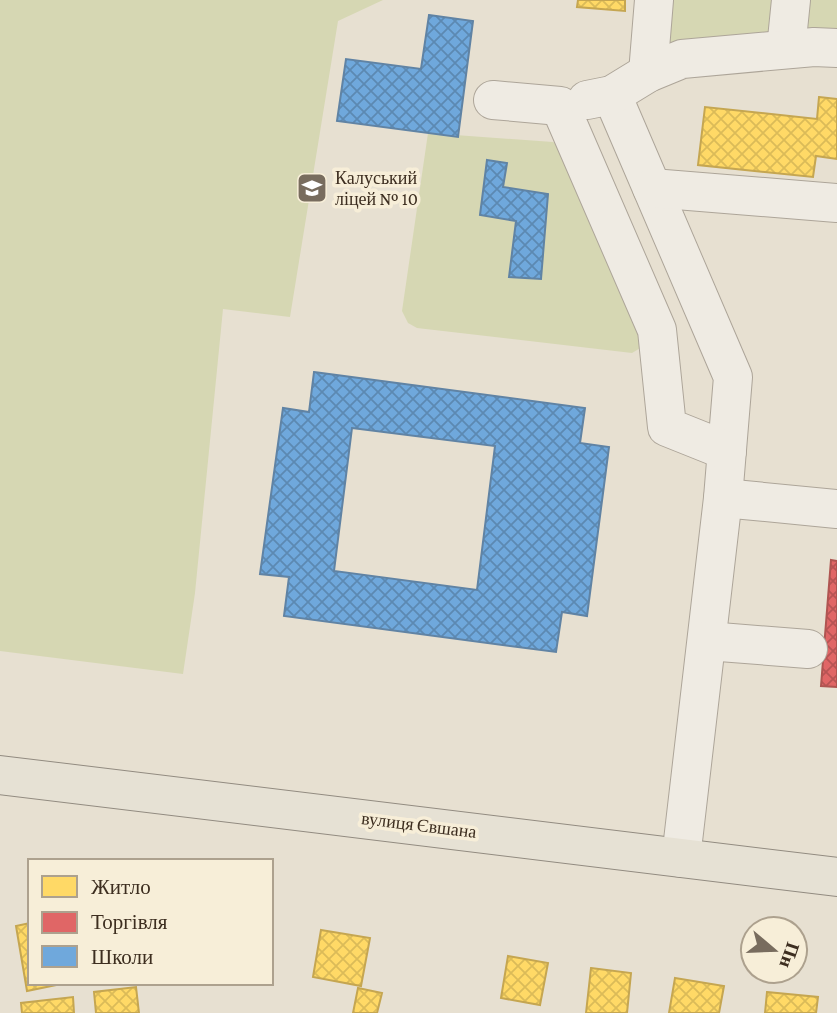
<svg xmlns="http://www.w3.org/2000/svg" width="837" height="1013" font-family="'Crimson Pro',serif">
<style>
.grass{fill:#d6d7b3}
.homes{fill:url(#homes-cross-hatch);stroke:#c5a651;stroke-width:2}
.shops{fill:url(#shops-cross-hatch);stroke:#af5551;stroke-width:2}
.schools{fill:url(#schools-cross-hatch);stroke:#6083a4;stroke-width:2;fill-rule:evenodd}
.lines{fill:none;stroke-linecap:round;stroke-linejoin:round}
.minor-casing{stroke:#ada599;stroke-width:40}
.major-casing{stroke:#928b80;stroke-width:40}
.minor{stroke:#efebe3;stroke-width:38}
.major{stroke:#e6e1d4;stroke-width:38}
.labels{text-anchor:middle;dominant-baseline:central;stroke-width:7;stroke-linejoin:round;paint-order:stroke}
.poi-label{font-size:18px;fill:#3d2e20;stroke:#f7eed8;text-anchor:start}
.street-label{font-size:18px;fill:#3d2e20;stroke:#f7eed8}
</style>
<defs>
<pattern id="homes-cross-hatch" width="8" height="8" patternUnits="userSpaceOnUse" patternTransform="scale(1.75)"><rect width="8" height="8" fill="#ffd966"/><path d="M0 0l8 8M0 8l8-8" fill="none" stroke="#dbbb58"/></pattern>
<pattern id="shops-cross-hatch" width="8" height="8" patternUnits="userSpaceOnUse" patternTransform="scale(1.75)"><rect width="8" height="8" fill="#e06666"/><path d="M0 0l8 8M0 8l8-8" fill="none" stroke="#b75454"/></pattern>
<pattern id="schools-cross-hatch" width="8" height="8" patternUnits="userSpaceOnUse" patternTransform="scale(1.75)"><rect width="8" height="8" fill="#6fa8dc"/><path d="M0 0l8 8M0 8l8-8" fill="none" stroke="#5c89b2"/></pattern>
</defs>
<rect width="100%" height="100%" fill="#e7e0d1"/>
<g class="grass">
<path d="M 0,0 L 383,0 L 338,21 L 290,317 L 223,309 L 195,593 L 183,674 L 0,651 Z"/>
<path d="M 654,0 L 837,0 L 837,48 L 650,44 Z"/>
<path d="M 428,133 L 553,142 L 562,147 L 627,291 L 642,347 L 632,353 L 417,328 L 408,323 L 402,311 Z"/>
</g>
<g class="homes">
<path d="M 578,0 L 625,0 L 625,11 L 577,7 Z"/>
<path d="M 819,97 L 837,99 L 837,159 L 816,156 L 813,177 L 698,165 L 705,107 L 817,119 Z"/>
<path d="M 30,923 L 30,983 L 66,983 L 27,991 L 16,926 Z"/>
<path d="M 321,930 L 370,938 L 361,986 L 313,977 Z"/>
<path d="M 508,956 L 548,963 L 540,1005 L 501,998 Z"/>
<path d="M 591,968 L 631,973 L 627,1013 L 586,1013 Z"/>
<path d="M 675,978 L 724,986 L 719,1013 L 669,1013 Z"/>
<path d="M 136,987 L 139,1013 L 96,1013 L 94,992 Z"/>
<path d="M 358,988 L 382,993 L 377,1013 L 353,1013 Z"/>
<path d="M 767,992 L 818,997 L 816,1013 L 765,1013 Z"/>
<path d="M 73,997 L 74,1013 L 22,1013 L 21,1003 Z"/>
</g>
<path class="shops" d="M 831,560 L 837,561 L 837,687 L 821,686 Z"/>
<g class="schools">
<path d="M 429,15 L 473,21 L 458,137 L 337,121 L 346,59 L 421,69 Z"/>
<path d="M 487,160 L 507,163 L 503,187 L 548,194 L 541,279 L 509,277 L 516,221 L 480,215 Z"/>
<path d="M 314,372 L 585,408 L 580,443 L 609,447 L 587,616 L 562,612 L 556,652 L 284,616 L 289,577 L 260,574 L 283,408 L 309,412 ZM 352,428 L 495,446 L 477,590 L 334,571 Z"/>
</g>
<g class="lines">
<g class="minor-casing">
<g id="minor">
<path d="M 786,49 L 791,0"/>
<path d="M 648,73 L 654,0"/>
<path d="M 612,95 L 733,377 L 723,498 L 681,858"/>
<path d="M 493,100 L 560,106 L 657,330 L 667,427 L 727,451"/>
<path d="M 587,100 L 612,95 L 648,73 L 682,59 L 814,47 L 837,48"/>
<path d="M 652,188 L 837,203"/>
<path d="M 723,498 L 837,509"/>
<path d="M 707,641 L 808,649"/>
</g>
</g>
<g class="major-casing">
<path id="major" d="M 0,775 L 837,877"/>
</g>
<use href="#minor" class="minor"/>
<use href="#major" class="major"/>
</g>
<defs>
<g id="school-square" transform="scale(1.575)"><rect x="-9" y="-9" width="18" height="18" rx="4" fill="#786c5e" stroke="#f7eed8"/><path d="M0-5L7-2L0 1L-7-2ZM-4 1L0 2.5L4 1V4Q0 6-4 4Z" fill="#fff"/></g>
</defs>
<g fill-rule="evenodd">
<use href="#school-square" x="312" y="188"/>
</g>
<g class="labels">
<g class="poi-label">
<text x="335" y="178">Калуський<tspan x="335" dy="21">ліцей № 10</tspan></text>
</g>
<g class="street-label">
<text transform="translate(419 825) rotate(7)">вулиця Євшана</text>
</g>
</g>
<rect x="28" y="859" width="245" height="126" fill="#f7eed8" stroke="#ada18e" stroke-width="2"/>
<rect x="42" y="876" width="35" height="21" fill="#ffd966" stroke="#ada18e" stroke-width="2"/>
<text x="91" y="894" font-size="21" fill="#3d2e20">Житло</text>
<rect x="42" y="912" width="35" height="21" fill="#e06666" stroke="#ada18e" stroke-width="2"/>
<text x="91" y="929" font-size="21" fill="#3d2e20">Торгівля</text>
<rect x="42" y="946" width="35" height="21" fill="#6fa8dc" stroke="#ada18e" stroke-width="2"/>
<text x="91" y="964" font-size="21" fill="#3d2e20">Школи</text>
<g transform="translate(774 950) rotate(109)"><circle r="33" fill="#f7eed8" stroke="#ada18e" stroke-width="2"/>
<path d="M0-5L12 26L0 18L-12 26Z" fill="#786c5e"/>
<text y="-10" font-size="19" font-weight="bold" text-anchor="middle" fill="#3d2e20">Пн</text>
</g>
</svg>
